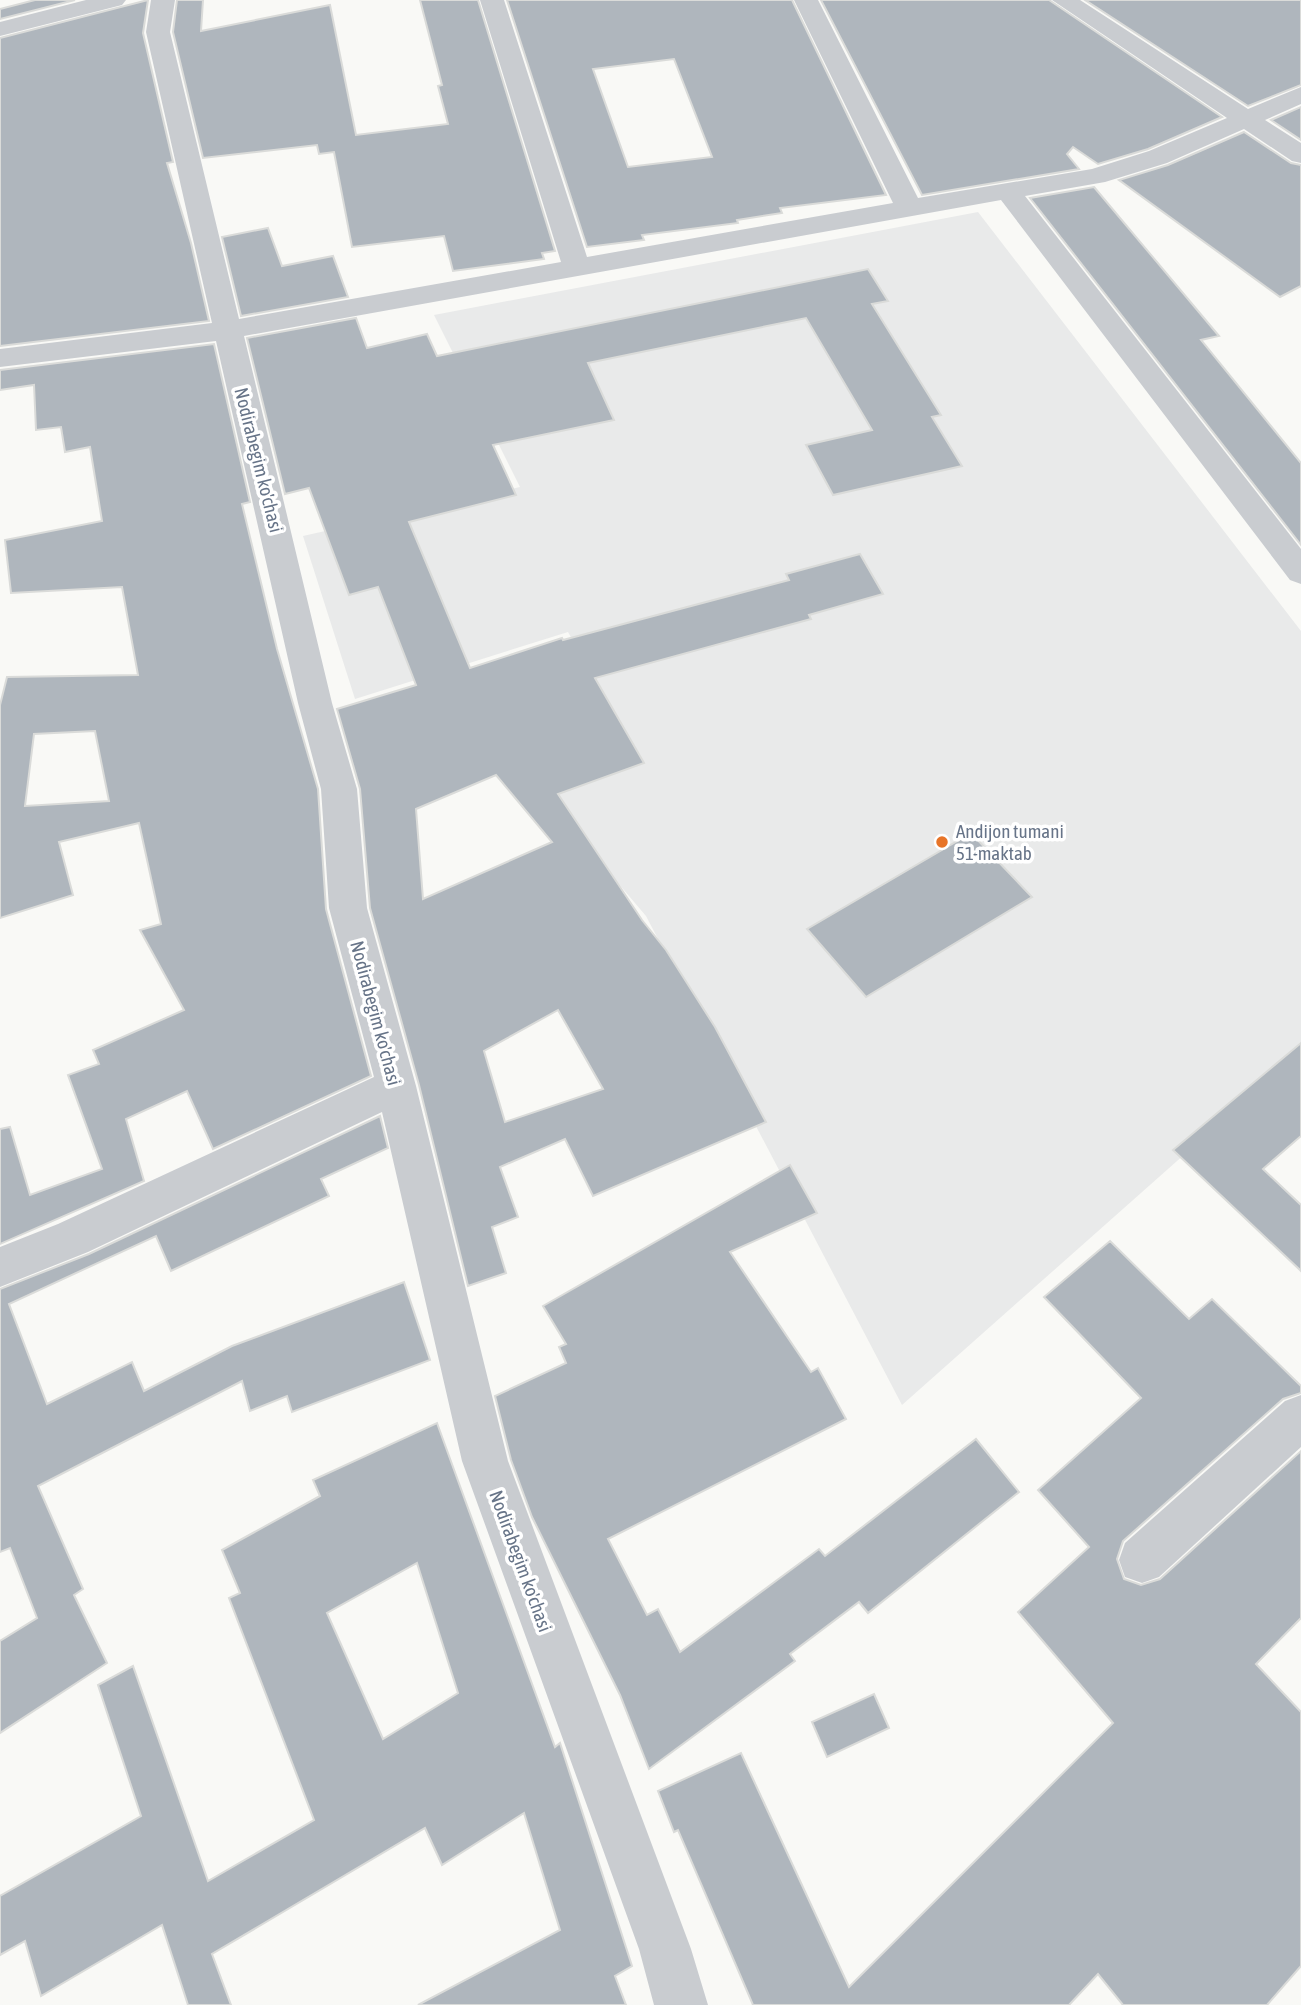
<svg xmlns="http://www.w3.org/2000/svg" width="1301" height="2005" font-family="'Asap Condensed',sans-serif">
<style>
.built{fill:#e9eaea}
.building{fill:#afb6bd;stroke:#dadbd9;stroke-width:2;fill-rule:evenodd}
.lines{fill:none;stroke-linecap:round;stroke-linejoin:round}
.minor{fill:#c9ccd0;fill-rule:evenodd}
.poi-dot{fill:#e77428;stroke:#fff;stroke-width:2.5}
.labels{text-anchor:middle;dominant-baseline:central;stroke-width:7;stroke-linejoin:round;paint-order:stroke}
.street-label{font-size:19px;fill:#677488;stroke:#fff}
.poi-label{font-size:19px;fill:#677488;stroke:#fff;text-anchor:start}
</style>
<rect width="100%" height="100%" fill="#f9f9f6"/>
<path class="built" d="M 978,212 L 1301,631 L 1301,1051 L 902,1405 L 646,916 L 520,768 L 623,728 L 568,632 L 355,699 L 303,536 L 520,487 L 434,315 Z"/>
<g class="building">
<path d="M 35,0 L 75,0 L 0,19 L 0,9 Z"/>
<path d="M 148,0 L 143,33 L 173,162 L 167,163 L 191,243 L 209,321 L 0,346 L 0,38 Z"/>
<path d="M 177,0 L 203,0 L 201,31 L 330,5 L 356,135 L 448,124 L 438,86 L 442,85 L 420,0 L 478,0 L 555,251 L 542,253 L 544,259 L 453,271 L 444,236 L 352,247 L 334,152 L 319,154 L 317,145 L 203,158 L 173,32 Z"/>
<path d="M 507,0 L 792,0 L 886,195 L 780,208 L 782,213 L 737,220 L 738,223 L 642,235 L 644,240 L 587,247 ZM 674,59 L 712,157 L 628,167 L 593,69 Z"/>
<path d="M 821,0 L 1049,0 L 1222,117 L 1148,149 L 1098,164 L 1073,147 L 1067,154 L 1079,169 L 922,195 Z"/>
<path d="M 1085,0 L 1301,0 L 1301,85 L 1248,106 Z"/>
<path d="M 1301,107 L 1301,140 L 1271,120 Z"/>
<path d="M 1244,132 L 1291,163 L 1301,165 L 1301,286 L 1280,297 L 1119,180 L 1168,165 Z"/>
<path d="M 1094,187 L 1219,336 L 1201,340 L 1301,463 L 1301,545 L 1030,198 Z"/>
<path d="M 268,228 L 282,266 L 333,256 L 348,297 L 241,316 L 222,237 Z"/>
<path d="M 868,269 L 888,301 L 872,304 L 941,415 L 932,417 L 962,466 L 833,495 L 806,445 L 872,430 L 806,318 L 588,363 L 614,420 L 493,445 L 516,495 L 409,522 L 470,668 L 562,638 L 563,640 L 789,580 L 786,574 L 860,554 L 883,594 L 809,615 L 811,619 L 595,678 L 644,763 L 558,794 L 642,920 L 666,950 L 715,1027 L 766,1122 L 593,1196 L 565,1139 L 500,1167 L 518,1217 L 492,1227 L 506,1273 L 468,1286 L 419,1085 L 370,908 L 360,789 L 337,709 L 416,685 L 378,587 L 349,595 L 309,488 L 285,494 L 247,338 L 356,318 L 367,348 L 427,334 L 437,356 ZM 496,775 L 552,842 L 423,899 L 416,809 ZM 558,1010 L 603,1089 L 505,1122 L 484,1051 Z"/>
<path d="M 214,344 L 250,502 L 242,504 L 277,649 L 318,789 L 326,909 L 371,1076 L 213,1149 L 187,1091 L 126,1119 L 144,1181 L 0,1244 L 0,1129 L 10,1127 L 30,1195 L 102,1169 L 68,1075 L 99,1064 L 93,1050 L 184,1010 L 140,930 L 161,924 L 139,823 L 59,842 L 73,895 L 0,918 L 0,705 L 7,677 L 138,675 L 122,587 L 11,593 L 5,540 L 102,521 L 90,447 L 65,452 L 61,427 L 36,430 L 34,385 L 0,390 L 0,370 ZM 95,731 L 109,801 L 25,806 L 34,734 Z"/>
<path d="M 971,833 L 1032,897 L 866,997 L 807,929 Z"/>
<path d="M 1301,1043 L 1301,1136 L 1263,1169 L 1301,1205 L 1301,1271 L 1173,1150 Z"/>
<path d="M 380,1116 L 388,1148 L 321,1179 L 329,1196 L 171,1271 L 156,1236 L 9,1304 L 47,1404 L 132,1362 L 144,1391 L 232,1346 L 404,1282 L 430,1360 L 292,1412 L 287,1396 L 250,1411 L 242,1381 L 38,1486 L 83,1589 L 74,1595 L 107,1663 L 0,1733 L 0,1641 L 37,1618 L 10,1548 L 0,1552 L 0,1289 L 89,1254 Z"/>
<path d="M 790,1165 L 817,1213 L 730,1252 L 811,1372 L 818,1368 L 846,1419 L 608,1539 L 647,1615 L 658,1609 L 680,1652 L 819,1549 L 825,1556 L 976,1439 L 1019,1492 L 868,1613 L 859,1602 L 790,1654 L 795,1661 L 649,1769 L 620,1695 L 532,1517 L 511,1460 L 495,1396 L 566,1363 L 559,1347 L 566,1344 L 543,1306 Z"/>
<path d="M 1110,1241 L 1189,1319 L 1212,1299 L 1301,1386 L 1301,1393 L 1283,1399 L 1123,1541 L 1117,1559 L 1124,1579 L 1141,1585 L 1160,1579 L 1301,1451 L 1301,1618 L 1256,1664 L 1301,1712 L 1301,1966 L 1267,2005 L 1123,2005 L 1098,1974 L 1069,2005 L 753,2005 L 678,1830 L 674,1832 L 658,1791 L 741,1753 L 849,1987 L 1113,1723 L 1018,1612 L 1089,1547 L 1038,1490 L 1141,1398 L 1044,1297 Z"/>
<path d="M 437,1423 L 555,1747 L 560,1743 L 632,1966 L 615,1976 L 626,2005 L 418,2005 L 560,1930 L 524,1813 L 442,1865 L 425,1828 L 212,1954 L 231,2005 L 188,2005 L 162,1925 L 41,1996 L 25,1941 L 0,1955 L 0,1896 L 141,1816 L 98,1685 L 133,1666 L 208,1881 L 314,1820 L 229,1598 L 240,1593 L 222,1550 L 320,1496 L 313,1480 ZM 417,1563 L 458,1693 L 383,1739 L 327,1613 Z"/>
<path d="M 874,1694 L 889,1728 L 827,1757 L 812,1722 Z"/>
</g>
<g class="lines">
<g class="minor">
<path d="M 86,0 L 126,0 L 122,5 L 0,36 L 0,22 Z"/>
<path d="M 151,0 L 175,0 L 170,32 L 239,319 L 561,262 L 480,0 L 504,0 L 587,257 L 893,203 L 794,0 L 818,0 L 918,198 L 1092,169 L 1149,151 L 1227,118 L 1052,0 L 1080,0 L 1248,109 L 1301,87 L 1301,104 L 1265,120 L 1301,143 L 1301,163 L 1292,161 L 1244,129 L 1167,163 L 1105,182 L 1025,196 L 1301,549 L 1301,584 L 1290,580 L 1001,200 L 244,336 L 332,703 L 357,789 L 367,908 L 416,1086 L 508,1461 L 691,1949 L 708,2005 L 654,2005 L 639,1949 L 462,1461 L 382,1112 L 88,1252 L 0,1287 L 0,1247 L 58,1224 L 374,1077 L 329,908 L 321,789 L 298,703 L 216,341 L 0,367 L 0,349 L 212,323 L 146,32 Z"/>
<path d="M 1301,1395 L 1301,1447 L 1159,1577 L 1142,1583 L 1125,1577 L 1119,1560 L 1125,1543 L 1285,1401 Z"/>
</g>
</g>
<circle class="poi-dot" cx="942" cy="842" r="7"/>
<g class="labels">
<g class="street-label">
<text transform="translate(259 460) rotate(76)">Nodirabegim ko'chasi</text>
<text transform="translate(376 1013) rotate(75)">Nodirabegim ko'chasi</text>
<text transform="translate(521 1561) rotate(70)">Nodirabegim ko'chasi</text>
</g>
<g class="poi-label">
<text x="956" y="831">Andijon tumani<tspan x="956" dy="22">51-maktab</tspan></text>
</g>
</g>
</svg>
